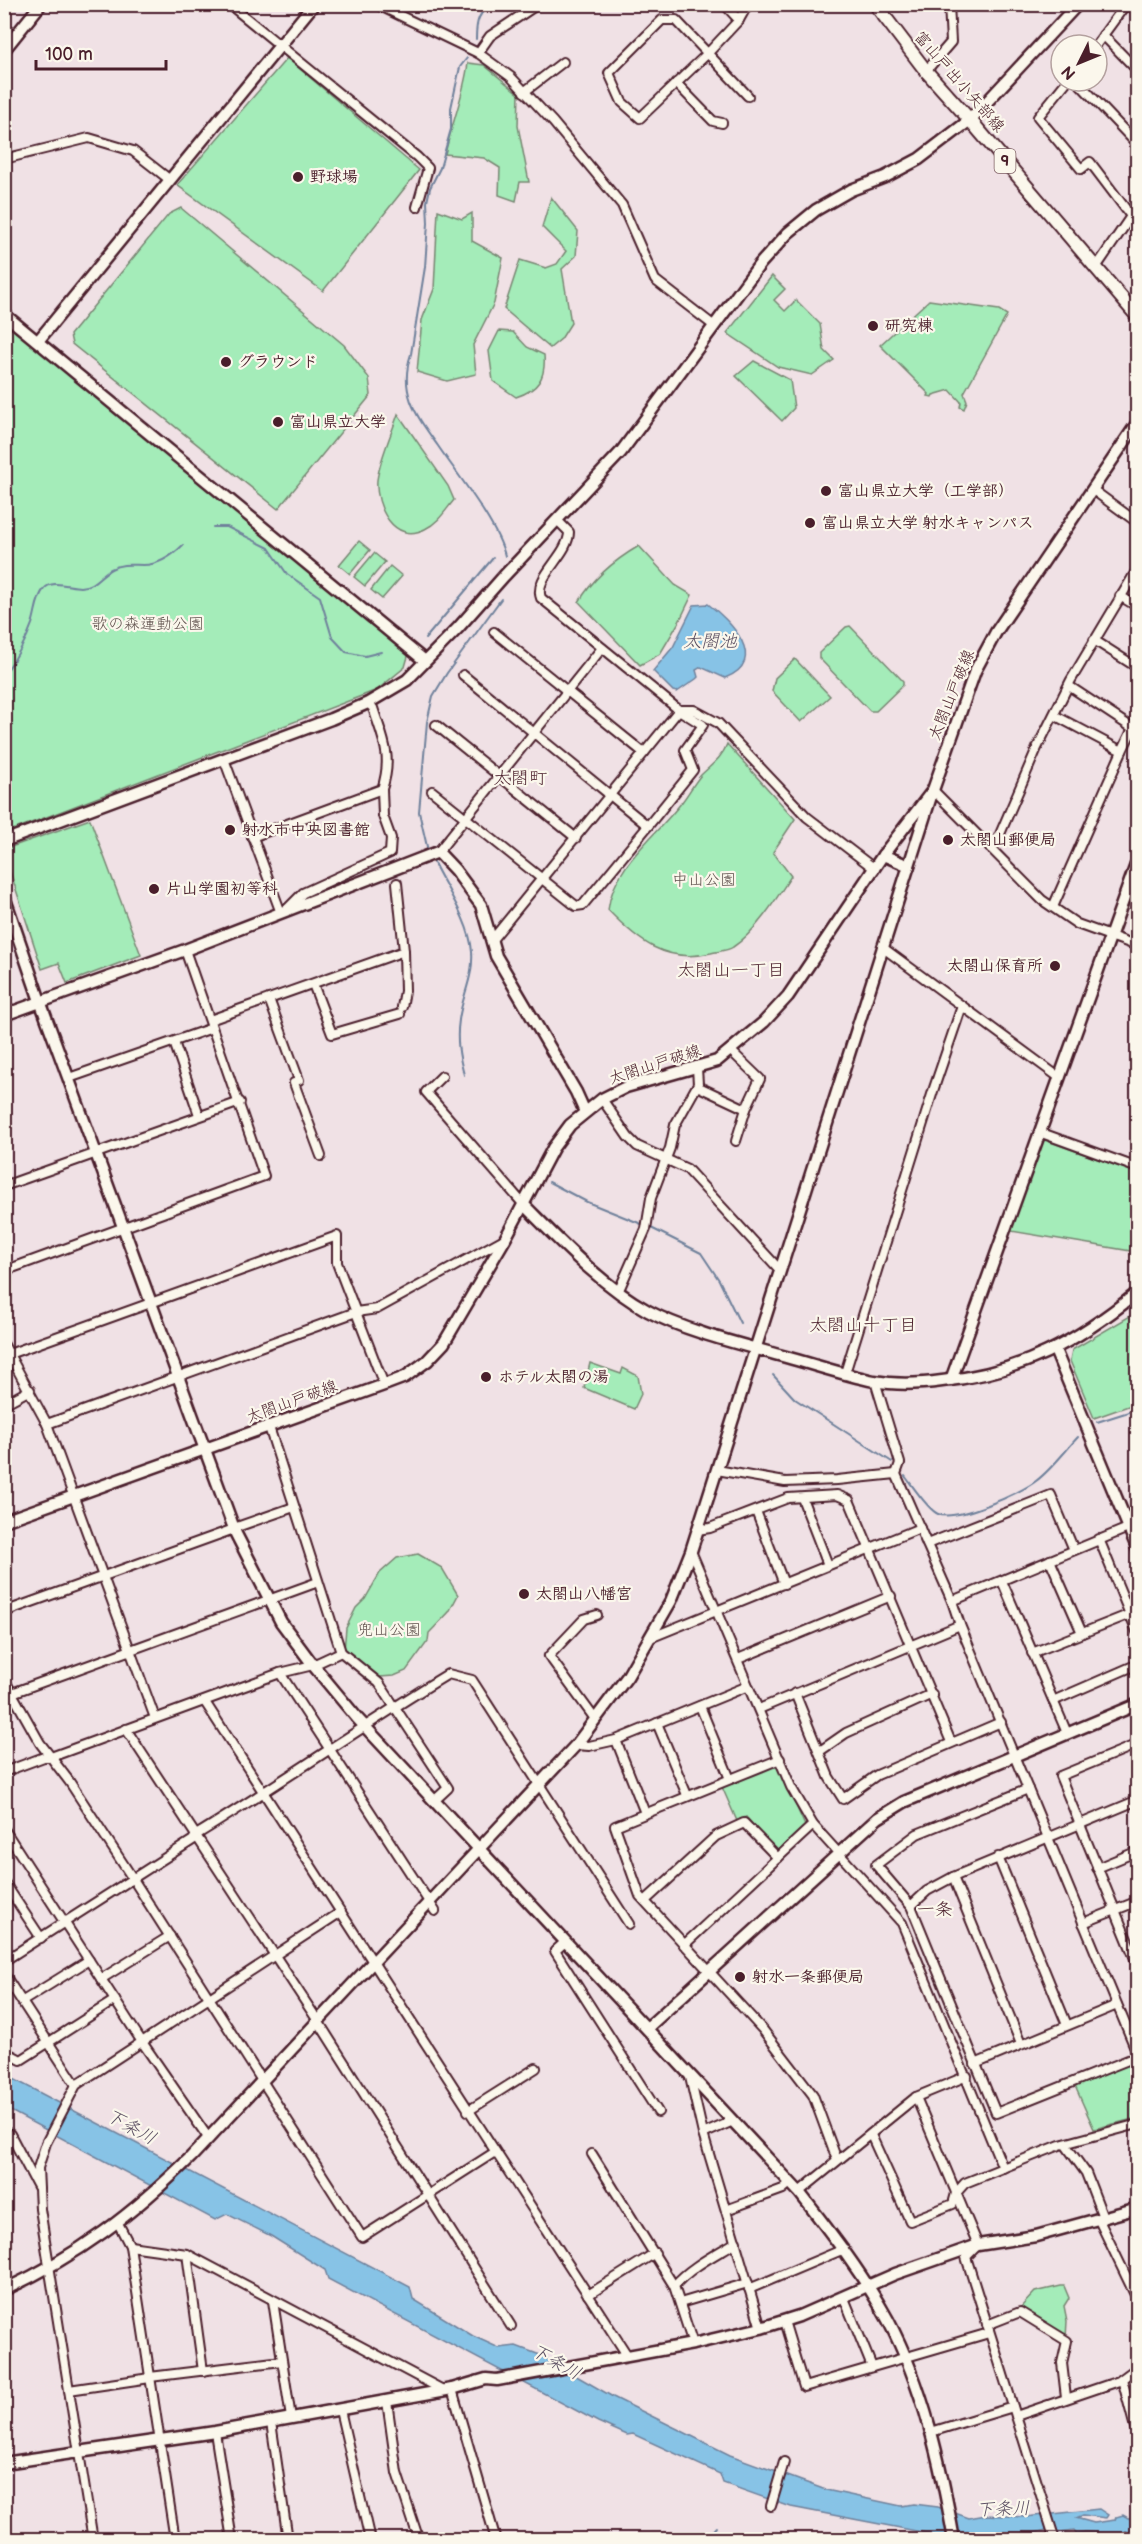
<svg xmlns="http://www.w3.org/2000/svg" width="1142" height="2544" font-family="'Balsamiq Sans','Klee One',sans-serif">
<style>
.green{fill:#a4ecb9;stroke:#778672;stroke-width:1.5}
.water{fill:#87c3e6;stroke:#6f819b;stroke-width:1.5}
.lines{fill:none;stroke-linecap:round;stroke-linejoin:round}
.stream{stroke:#6f819b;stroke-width:2}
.street-casing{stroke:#4a1f2b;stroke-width:12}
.secondary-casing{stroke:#4a1f2b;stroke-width:15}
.primary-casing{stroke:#4a1f2b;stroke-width:16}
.street{stroke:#fbf7ec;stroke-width:8}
.secondary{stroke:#fbf7ec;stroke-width:10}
.primary{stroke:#fbf7ec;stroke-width:12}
.poi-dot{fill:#4a1f2b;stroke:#fbf7ec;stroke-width:2}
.labels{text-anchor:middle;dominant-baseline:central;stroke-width:4.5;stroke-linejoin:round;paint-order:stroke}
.shield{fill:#fbf7ec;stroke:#7f6065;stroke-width:1.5}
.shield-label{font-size:15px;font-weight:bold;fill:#4a1f2b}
.street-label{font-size:16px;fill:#4a1f2b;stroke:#fbf7ec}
.poi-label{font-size:16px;font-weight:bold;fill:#4a1f2b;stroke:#fbf7ec;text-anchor:start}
.park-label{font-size:16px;fill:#60524e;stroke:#fbf7ec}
.water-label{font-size:18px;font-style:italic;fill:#5c5063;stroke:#fbf7ec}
.neighbourhood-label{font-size:18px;fill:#4a1f2b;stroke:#fbf7ec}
</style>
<rect width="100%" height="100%" fill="#f0e1e5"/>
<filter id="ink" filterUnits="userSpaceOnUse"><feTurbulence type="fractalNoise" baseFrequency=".0167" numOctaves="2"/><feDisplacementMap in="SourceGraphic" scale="12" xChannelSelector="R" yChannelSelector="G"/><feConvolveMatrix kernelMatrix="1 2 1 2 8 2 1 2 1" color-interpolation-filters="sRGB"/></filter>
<g filter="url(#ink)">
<g class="green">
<path d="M 287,58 L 419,170 L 323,291 L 177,185 Z"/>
<path d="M 468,63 L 484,65 L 519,94 L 518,126 L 529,182 L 520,182 L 516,201 L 499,195 L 500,168 L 484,158 L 445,154 C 452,123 464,94 468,63 Z"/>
<path d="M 551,197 L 578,231 L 576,256 L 562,269 L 571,323 L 561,339 L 550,348 L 504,309 L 520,260 L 546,268 L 557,264 L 566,251 L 542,227 Z"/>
<path d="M 181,208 L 344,345 L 369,378 L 371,395 L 278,509 L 72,344 L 70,335 L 169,214 Z"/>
<path d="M 438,210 L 462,219 L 472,213 L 472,241 L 503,258 L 494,303 L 473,345 L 476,374 L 447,381 L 417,372 L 422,320 L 434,289 Z"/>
<path d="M 772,276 L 785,289 L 774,300 L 785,311 L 796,300 L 820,324 L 824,350 L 834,360 L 812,375 L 778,367 L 727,333 Z"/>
<path d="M 929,300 L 999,310 L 1007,315 L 964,393 L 967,401 L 964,409 L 960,407 L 961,402 L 950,390 L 933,395 L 932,397 L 928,396 L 929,394 L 880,345 Z"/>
<path d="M 5,321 L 409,653 L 405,667 L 377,690 L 5,833 Z"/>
<path d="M 499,331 L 513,332 L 527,347 L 544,355 C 546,378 538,390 516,397 L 493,381 L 489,351 Z"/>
<path d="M 754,361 L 790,380 L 794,408 L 782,421 L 736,376 Z"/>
<path d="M 398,414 L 448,486 L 454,500 C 445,511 438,523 425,529 C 394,545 375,506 377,480 C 380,459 391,435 398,414 Z"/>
<path d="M 359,541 L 370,550 L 350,574 L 339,565 Z"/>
<path d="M 639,546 L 675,585 L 692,595 L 679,622 L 660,654 L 640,665 L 579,602 C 593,578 615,560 639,546 Z"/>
<path d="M 374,553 L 385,562 L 365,586 L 354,577 Z"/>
<path d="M 390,566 L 402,576 L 382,599 L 371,590 Z"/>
<path d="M 850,626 L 903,681 L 903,685 L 876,711 L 870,711 L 819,658 L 819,653 L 846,627 Z"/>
<path d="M 795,659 L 830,696 L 801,722 L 772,691 L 775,678 Z"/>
<path d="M 727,744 L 795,819 L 773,852 L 791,876 C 777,898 755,933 733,947 C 728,951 718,951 711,953 C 666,964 638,941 608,910 C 613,866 657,835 682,802 C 689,793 694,783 701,775 C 711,765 722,758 727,744 Z"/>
<path d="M 90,819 L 141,955 L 67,983 L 59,963 L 42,969 L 5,856 L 8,848 Z"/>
<path d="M 1042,1139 L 1137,1173 L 1137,1252 L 1011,1231 Z"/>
<path d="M 1137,1312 L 1137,1403 L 1094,1418 L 1070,1361 L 1072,1350 Z"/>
<path d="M 590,1363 L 621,1374 L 623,1368 L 638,1376 L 641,1394 L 634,1409 L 584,1388 Z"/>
<path d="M 418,1554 L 442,1568 L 458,1595 L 449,1612 L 429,1633 L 428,1641 L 406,1671 L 394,1676 L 380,1677 L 344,1651 L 346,1628 L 356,1608 L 365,1599 L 380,1573 L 397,1558 Z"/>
<path d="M 771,1766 L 779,1768 L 806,1828 L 781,1850 L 775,1850 L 746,1817 L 737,1821 L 722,1787 Z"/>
<path d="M 1132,2062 L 1137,2077 L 1137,2118 L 1094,2129 L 1075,2086 Z"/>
<path d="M 1061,2286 L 1064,2286 L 1069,2298 L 1064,2306 L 1067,2321 L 1066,2338 L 1019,2309 L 1035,2292 Z"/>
</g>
<g class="water">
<path d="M 708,604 C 730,620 770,661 725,678 L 701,667 L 696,670 L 698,677 L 696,679 L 677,692 L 673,691 L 653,671 L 673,647 L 694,605 Z"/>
<path d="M 4,2074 L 410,2287 L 413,2299 L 473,2336 L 499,2348 L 516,2346 L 540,2355 L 613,2397 L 730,2455 L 826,2490 L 901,2506 L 914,2504 L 938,2507 L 969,2518 L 986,2515 L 1025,2517 L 1099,2509 L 1108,2515 L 1106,2518 L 1083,2515 L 1076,2518 L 1094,2523 L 1115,2520 L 1116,2517 L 1123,2515 L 1128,2518 L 1137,2518 L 1137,2534 L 1133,2535 L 1126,2531 L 1121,2535 L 1085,2532 L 1077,2534 L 1074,2530 L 1054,2533 L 1046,2530 L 1035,2533 L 937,2535 L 791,2507 L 723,2483 L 720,2474 L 633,2434 L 627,2435 L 598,2422 L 328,2279 L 325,2270 L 271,2236 L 227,2214 L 215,2220 L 5,2108 Z"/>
</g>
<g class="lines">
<g class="stream">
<path d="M 476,39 C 476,22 478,11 494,4"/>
<path d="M 467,58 L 460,67 L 451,108 L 451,129 L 440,168 L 430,188 L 427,202 L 428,223 L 425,267 L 411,354 C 398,393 417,416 438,446 C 457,474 498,525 505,556"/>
<path d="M 213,527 L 227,527 L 269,548 L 287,574 L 320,597 L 332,637 L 346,652 L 365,656 L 381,652"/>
<path d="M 425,639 L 493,558"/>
<path d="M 5,673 C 16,658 26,641 32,624 C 36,613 36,598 44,589 C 52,579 69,587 80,587 C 94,587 100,575 111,569 C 122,563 132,565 143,565 C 159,565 172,556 183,545"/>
<path d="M 428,851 L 419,812 L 427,722 L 433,696 L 447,673 L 501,599"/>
<path d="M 432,859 C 445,887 470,921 472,952 C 474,976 462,996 459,1020 C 456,1040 459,1056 464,1075"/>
<path d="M 549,1182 L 587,1202 L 644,1225"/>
<path d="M 649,1227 L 701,1253 L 719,1280 L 740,1323"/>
<path d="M 773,1375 L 795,1399 L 892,1462"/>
<path d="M 1097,1422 L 1138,1409"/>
<path d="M 905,1476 C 912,1485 928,1510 938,1514 C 956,1522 1021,1493 1036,1481 C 1052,1469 1065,1451 1078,1437"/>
<path d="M 705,2540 L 716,2527"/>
</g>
<g class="street-casing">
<g id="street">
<path d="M 229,4 L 417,157 L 428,168 L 417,207"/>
<path d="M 376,4 L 478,53 L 511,77 L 553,122 L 622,205 L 655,280 L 713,325"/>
<path d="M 724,4 L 739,20 L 748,4"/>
<path d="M 739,20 L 708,53 L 640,118 L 622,102 L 609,73 L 662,20 L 676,20 L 748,96"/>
<path d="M 1103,35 L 1138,71"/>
<path d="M 1096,45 L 1126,4"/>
<path d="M 478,53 L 490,36 L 538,4"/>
<path d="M 926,71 L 951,42 L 949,4"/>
<path d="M 1067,81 L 1038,117 L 1081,169 L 1090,162 L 1131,216"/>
<path d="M 1077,81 L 1138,145"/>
<path d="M 676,83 L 713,121 L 722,123"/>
<path d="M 524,92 L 563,62"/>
<path d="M 4,159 L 89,138 L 133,151 L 170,180"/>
<path d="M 1095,269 L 1138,206"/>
<path d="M 1093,490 L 1138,523"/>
<path d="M 1120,596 L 1138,607"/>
<path d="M 494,632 L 644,753"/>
<path d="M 1094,640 L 1138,668"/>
<path d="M 463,675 L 648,826 L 693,770 L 685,750 L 703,725 L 679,710 L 541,598 C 533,577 569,555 569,532 L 557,520"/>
<path d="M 1069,686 L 1131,727"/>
<path d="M 680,710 L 694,710 L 718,723 L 807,817 L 875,869"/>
<path d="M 436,725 L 576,838"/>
<path d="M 1122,751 L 1138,718"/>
<path d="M 224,759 L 281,913"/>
<path d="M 933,790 L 1042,900 L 1077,924 L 1138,946"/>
<path d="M 432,791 L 576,906 L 583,905 L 648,826"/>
<path d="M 252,837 L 382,789 C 393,756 383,739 373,708 L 368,703"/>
<path d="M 990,848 L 997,841 L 1037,748 L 1071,680 L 1138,568"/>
<path d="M 438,852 L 602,648"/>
<path d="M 397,883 L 404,951"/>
<path d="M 1053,907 L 1122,751 L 1054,715"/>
<path d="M 287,909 L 303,893 L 390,853 L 391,838 L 383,816 L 382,789"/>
<path d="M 491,941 L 679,710"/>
<path d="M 882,947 L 1060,1078"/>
<path d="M 313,984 L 332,1034 L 400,1014"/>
<path d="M 269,999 L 299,1080"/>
<path d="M 210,1020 L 404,951 L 405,991 L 402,1007"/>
<path d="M 174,1042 L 199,1115"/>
<path d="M 730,1050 L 760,1079 L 746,1109 L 736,1141"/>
<path d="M 442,1076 L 426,1092 L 524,1205"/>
<path d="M 69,1078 L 212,1028"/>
<path d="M 294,1083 L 321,1156"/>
<path d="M 697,1086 L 746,1109"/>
<path d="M 602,1099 L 628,1137 L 637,1146 L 687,1169 L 779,1269"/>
<path d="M 1039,1132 L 1138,1168"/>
<path d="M 4,1186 L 240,1102"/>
<path d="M 4,1271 L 264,1176 L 185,950"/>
<path d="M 619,1290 L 646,1229 L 651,1198 L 670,1148 L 675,1125 L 698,1084 L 697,1068"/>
<path d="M 4,1345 L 47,1424 L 155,1718"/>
<path d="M 9,1354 L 337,1236 L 337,1263 L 384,1385"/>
<path d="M 845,1373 L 934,1088 L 962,1006"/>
<path d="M 875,1381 L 900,1463 L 896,1474 L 952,1601 L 960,1625 L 1138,2055"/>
<path d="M 4,1404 L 30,1390"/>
<path d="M 47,1424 L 356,1312 L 377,1309 L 504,1239"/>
<path d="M 269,1427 L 341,1652 L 379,1683 L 448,1788 L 434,1801"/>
<path d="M 717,1470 L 785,1482 L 837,1480 L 896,1474"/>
<path d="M 802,1498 L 828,1565"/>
<path d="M 756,1511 L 784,1584"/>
<path d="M 234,1528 L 294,1507"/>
<path d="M 697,1530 L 710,1528 L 788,1498 L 837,1495 L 849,1500 L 951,1742"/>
<path d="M 1099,1539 L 1138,1634"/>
<path d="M 927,1544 L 1051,1495 L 1074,1550"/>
<path d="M 691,1551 L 791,1787 L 813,1825 L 902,1923 L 1003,2168"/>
<path d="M 1050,1560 L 1082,1633"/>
<path d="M 1002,1581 L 1067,1733"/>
<path d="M 952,1601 L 1128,1528"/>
<path d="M 4,1612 L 234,1529"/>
<path d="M 650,1638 L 920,1528"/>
<path d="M 1032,1653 L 1138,1611"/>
<path d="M 738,1659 L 891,1596"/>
<path d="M 280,1673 L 435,1911"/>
<path d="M 4,1679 L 40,1743 L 69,1781 L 133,1879 L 362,2237 L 495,2152"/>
<path d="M 12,1693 L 318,1582"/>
<path d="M 795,1693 L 829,1777 L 843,1799 L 877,1775 L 1001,1722"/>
<path d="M 1053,1701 L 1138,1664"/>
<path d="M 205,1702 L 627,2355"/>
<path d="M 700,1706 L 730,1779"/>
<path d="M 759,1709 L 960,1625"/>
<path d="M 595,1719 L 549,1656 L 584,1619 L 597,1615"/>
<path d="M 657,1723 L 687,1795"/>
<path d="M 126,1729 L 318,2021 L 511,2326"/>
<path d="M 616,1740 L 645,1813"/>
<path d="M 1138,1744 L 1060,1776 L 1138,1966"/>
<path d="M 576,1745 L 589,1746 L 616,1740 L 748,1686"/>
<path d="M 820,1751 L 846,1733 L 932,1694"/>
<path d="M 780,1759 L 615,1826 L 640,1896 L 763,2030 L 813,2095 L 837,2160"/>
<path d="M 4,1772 L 44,1757 L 51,1757 L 280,1673 L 313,1665 L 341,1652"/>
<path d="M 1028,1789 L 917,1834 L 876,1865 L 911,1906 L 996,2113 L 1138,2056"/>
<path d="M 4,1829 L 142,2042 L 209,2139"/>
<path d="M 998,1857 L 1067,2025"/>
<path d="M 1097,1868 L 1138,1851"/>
<path d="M 953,1877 L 1021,2044"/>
<path d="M 4,1882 L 41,1938"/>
<path d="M 645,1901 L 716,1836 L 744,1823 L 778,1858"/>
<path d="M 911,1906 L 927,1891 L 953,1877 L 1138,1800"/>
<path d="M 1083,1923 L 1138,1901"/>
<path d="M 565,1942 L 555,1951 L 658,2112"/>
<path d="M 684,1945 L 813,1825"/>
<path d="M 4,1961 L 193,1840 L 196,1835 C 281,1783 362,1726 448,1674 L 472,1680 L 629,1924"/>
<path d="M 4,1974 L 76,2085"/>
<path d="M 101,1979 L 170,1936"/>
<path d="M 23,2001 L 89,1960"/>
<path d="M 4,2051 L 21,2060 L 115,2000"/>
<path d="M 975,2064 L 1117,2005"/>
<path d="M 690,2077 L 703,2134 L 761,2328"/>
<path d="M 916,2097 L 978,2245 L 966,2257 L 1055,2540"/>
<path d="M 468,2111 L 536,2068"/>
<path d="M 4,2131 L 10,2134 L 38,2187"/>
<path d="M 703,2134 L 733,2121"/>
<path d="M 871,2135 L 910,2221 L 953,2204 L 956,2193 L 965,2183 L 1060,2145 L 1138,2124"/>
<path d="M 1065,2144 L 1086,2173 L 1103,2217"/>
<path d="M 592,2154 L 674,2286 L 693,2344"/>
<path d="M 799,2192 L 916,2097 L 967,2076"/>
<path d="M 726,2210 L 783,2189 L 790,2183"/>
<path d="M 1098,2218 L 1138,2301"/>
<path d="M 118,2223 L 130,2246 L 175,2540"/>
<path d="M 130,2246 L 187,2254 L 443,2390"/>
<path d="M 187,2254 L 203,2371"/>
<path d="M 674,2286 C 690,2267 715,2255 736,2242"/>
<path d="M 749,2289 L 844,2249"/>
<path d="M 588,2295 L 655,2253"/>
<path d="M 844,2298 L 872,2367"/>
<path d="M 273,2301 L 291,2418"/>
<path d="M 680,2303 L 748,2283"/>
<path d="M 784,2321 L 804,2387 L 989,2333"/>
<path d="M 987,2325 L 1020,2312 L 1067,2341 L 1062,2363 L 1066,2397"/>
<path d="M 150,2377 L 282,2361"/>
<path d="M 1122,2379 L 1138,2439"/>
<path d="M 452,2389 L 496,2540"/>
<path d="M 69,2390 L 150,2378"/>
<path d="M 387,2401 L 397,2473 L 419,2540"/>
<path d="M 340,2410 L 370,2540"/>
<path d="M 1016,2416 L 1119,2381 L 1138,2367"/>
<path d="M 271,2422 L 288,2540"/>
<path d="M 215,2432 L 232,2540"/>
<path d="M 931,2432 L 1013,2407"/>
<path d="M 771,2506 L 784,2462"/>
<path d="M 93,2540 L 40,2209 L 38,2168 L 46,2143 L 76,2085 L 341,1912"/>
</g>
</g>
<g class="secondary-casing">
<g id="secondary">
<path d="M 4,50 L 41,4"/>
<path d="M 4,314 L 425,661"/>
<path d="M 38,341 L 314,4"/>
<path d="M 4,841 L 331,719 L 368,703 L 407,680 L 458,628 L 504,576 L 621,452 L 760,264 L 788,233 L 816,210 L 851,190 L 885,177 L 919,159 L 970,120 L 1078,4"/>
<path d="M 883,855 L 909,866"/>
<path d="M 4,896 L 40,1001 L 236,1534 L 281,1622 L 313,1665 L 357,1718 L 799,2192 C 831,2233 863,2274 888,2320 C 924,2388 941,2465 954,2540"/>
<path d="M 4,1015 L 185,950 L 438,852 L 455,870 L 481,905 L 496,956 L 576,1092 L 585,1112"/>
<path d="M 524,1205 C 561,1242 601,1285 648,1311 C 687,1332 744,1345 786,1357 C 815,1365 845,1375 874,1381 C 896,1385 920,1384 942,1381 C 1021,1373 1077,1342 1138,1292"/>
<path d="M 1055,1350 L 1138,1550"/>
<path d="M 951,1380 L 1138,859"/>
<path d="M 4,1521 L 384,1385 L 405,1377 L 427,1361 L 444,1343 L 505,1239 L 553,1148 L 570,1125 L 602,1099 L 626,1087 L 717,1061 L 764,1022 L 788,996 L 883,855 L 933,790 L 975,671 L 996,632 L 1138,422"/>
<path d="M 647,2028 L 878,1818 L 904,1802 L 1138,1704"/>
<path d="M 4,2290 C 79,2255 133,2214 191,2157 L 576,1745 L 627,1677 L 671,1601 L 691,1551 L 933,790"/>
<path d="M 4,2463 L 215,2432 L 452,2389 L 486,2379 L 497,2380 L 693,2344 L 761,2328 L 799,2316 L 895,2274 L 978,2245 L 1036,2236 L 1138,2208"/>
</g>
</g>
<g class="primary-casing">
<path id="primary" d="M 875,4 L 926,71 L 970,120 L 1138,317"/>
</g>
<use href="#street" class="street"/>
<use href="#secondary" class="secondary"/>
<use href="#primary" class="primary"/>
</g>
</g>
<g class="poi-dot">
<circle cx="298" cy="177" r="6"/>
<circle cx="873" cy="326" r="6"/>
<circle cx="226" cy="362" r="6"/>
<circle cx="278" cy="422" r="6"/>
<circle cx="826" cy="491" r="6"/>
<circle cx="810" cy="523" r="6"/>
<circle cx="230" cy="830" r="6"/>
<circle cx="948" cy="840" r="6"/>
<circle cx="154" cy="889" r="6"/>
<circle cx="1055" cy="966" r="6"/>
<circle cx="486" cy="1377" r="6"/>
<circle cx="524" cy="1594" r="6"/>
<circle cx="740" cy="1977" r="6"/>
</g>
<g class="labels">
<rect class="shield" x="994.5" y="149" width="21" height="24" rx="4.5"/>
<g class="shield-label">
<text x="1005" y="161">9</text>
</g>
<g class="street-label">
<text transform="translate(959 82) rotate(49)">富山戸出小矢部線</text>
<text transform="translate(952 695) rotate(-68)">太閤山戸破線</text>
<text transform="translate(655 1065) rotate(-18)">太閤山戸破線</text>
<text transform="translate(292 1402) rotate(-20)">太閤山戸破線</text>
</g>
<g class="poi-label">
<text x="310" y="177">野球場</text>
<text x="885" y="326">研究棟</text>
<text x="238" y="362">グラウンド</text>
<text x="290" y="422">富山県立大学</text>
<text x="838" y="491">富山県立大学（工学部）</text>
<text x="822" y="523">富山県立大学 射水キャンパス</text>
<text x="242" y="830">射水市中央図書館</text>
<text x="960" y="840">太閤山郵便局</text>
<text x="166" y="889">片山学園初等科</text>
<text x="1043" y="966" text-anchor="end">太閤山保育所</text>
<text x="498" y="1377">ホテル太閤の湯</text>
<text x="536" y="1594">太閤山八幡宮</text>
<text x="752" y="1977">射水一条郵便局</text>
</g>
<g class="park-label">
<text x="148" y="624">歌の森運動公園</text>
<text x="704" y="880">中山公園</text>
<text x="389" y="1630">兜山公園</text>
</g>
<g class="water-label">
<text x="710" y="641">太閤池</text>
<text transform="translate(131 2127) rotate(29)">下条川</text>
<text transform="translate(556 2362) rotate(29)">下条川</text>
<text transform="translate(1003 2509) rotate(-2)">下条川</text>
</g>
<g class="neighbourhood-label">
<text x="520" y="778">太閤町</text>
<text x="731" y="970">太閤山一丁目</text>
<text x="863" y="1325">太閤山十丁目</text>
<text x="935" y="1909">一条</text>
</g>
</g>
<rect width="1142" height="2544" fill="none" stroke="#fbf7ec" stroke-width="24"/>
<rect x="12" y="12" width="1118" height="2520" fill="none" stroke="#4a1f2b" stroke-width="2" filter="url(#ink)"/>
<g transform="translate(1079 63) rotate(227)"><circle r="28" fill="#fbf7ec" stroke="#b4a19f" stroke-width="1.5"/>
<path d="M0-4.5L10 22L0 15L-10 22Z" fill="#4a1f2b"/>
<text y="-9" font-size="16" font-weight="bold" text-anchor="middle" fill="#4a1f2b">N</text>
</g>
<path d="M36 60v9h130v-9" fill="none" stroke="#4a1f2b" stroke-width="3"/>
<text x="45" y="60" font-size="18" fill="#4a1f2b" stroke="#fbf7ec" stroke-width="4.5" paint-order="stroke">100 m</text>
</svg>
